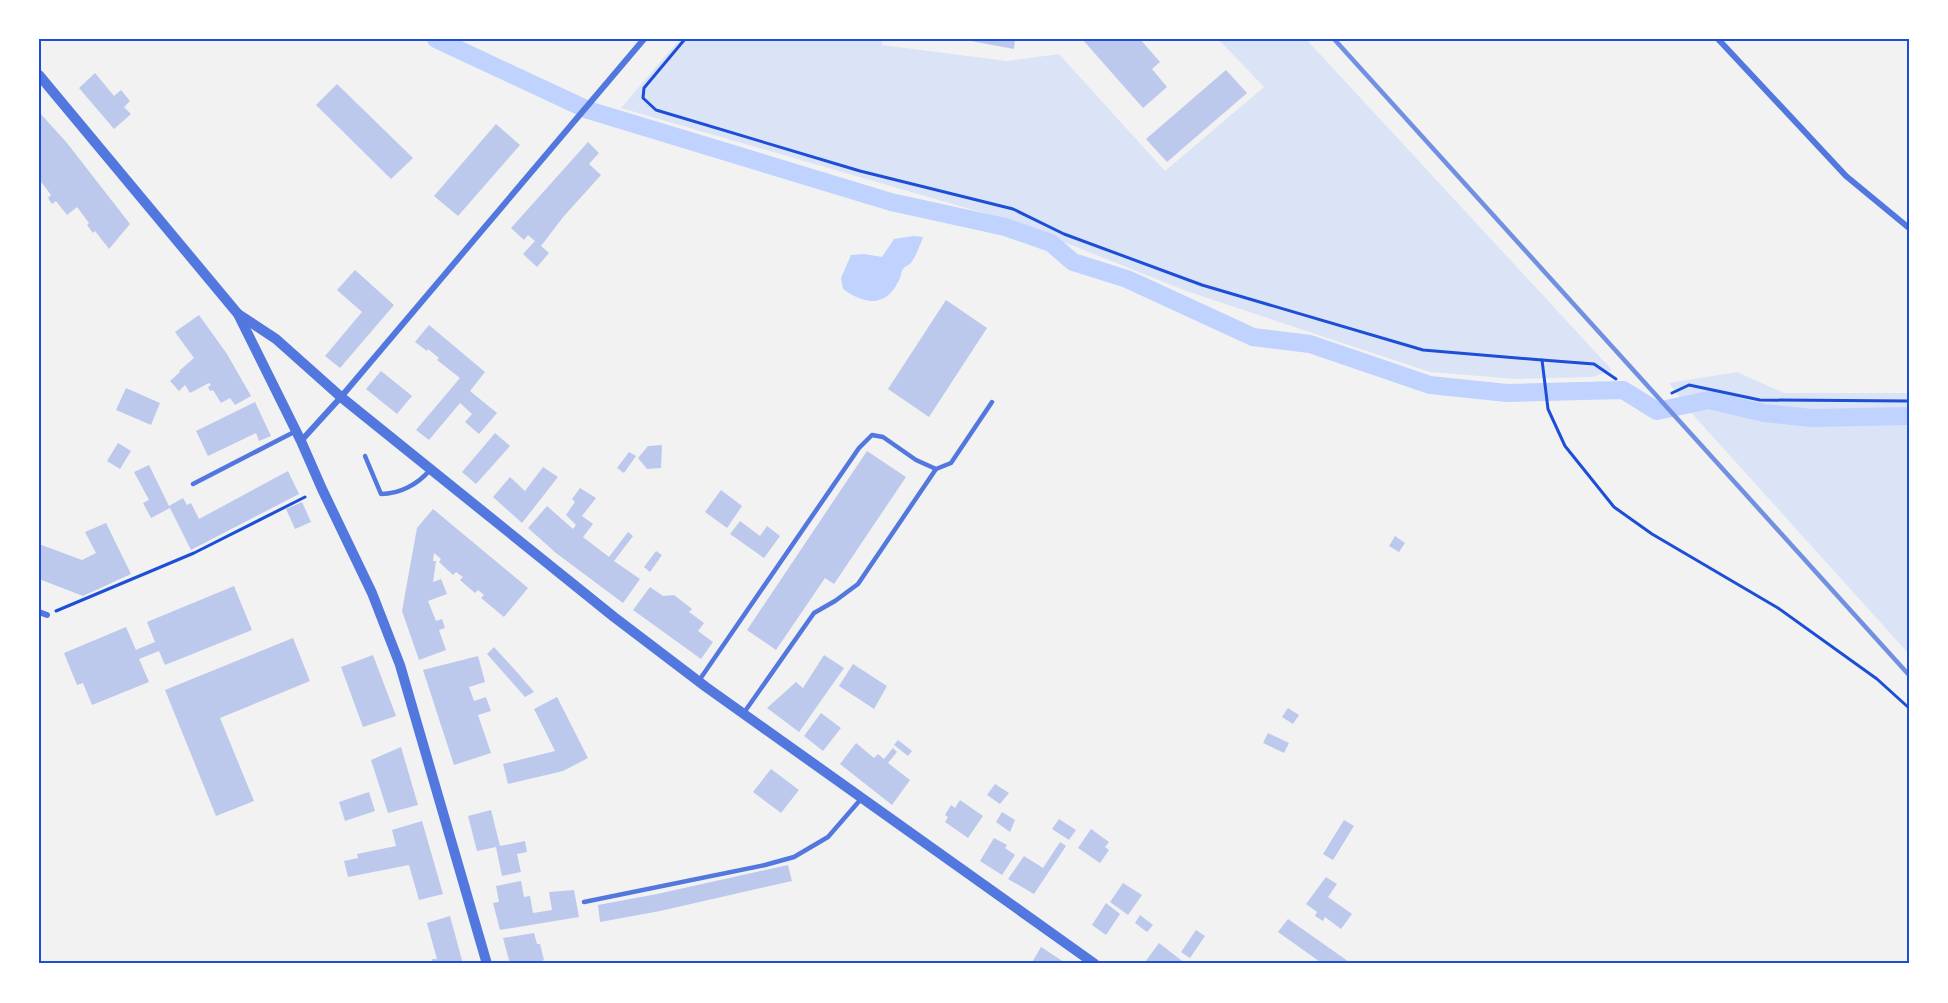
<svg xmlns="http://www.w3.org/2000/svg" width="1948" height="1003" font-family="'Work Sans',sans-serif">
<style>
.green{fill:#dbe4f7}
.water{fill:#bfd3fe}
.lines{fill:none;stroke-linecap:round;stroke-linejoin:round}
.canal{stroke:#bfd3fe;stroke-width:18}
.building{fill:#bdc9ec}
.path{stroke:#1d4ed8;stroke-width:3}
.service{stroke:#5277de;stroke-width:4.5}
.minor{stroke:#5277de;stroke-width:6}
.tertiary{stroke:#5277de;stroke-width:10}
.rail{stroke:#7290e2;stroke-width:4.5}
.neatline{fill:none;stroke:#1d4ed8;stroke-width:2}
</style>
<rect width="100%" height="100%" fill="#f2f2f2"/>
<g class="green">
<path d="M 680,39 L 882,39 L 882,45 L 1007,61 L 1059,54 L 1165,171 L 1264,87 L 1218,39 L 1306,39 L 1612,370 L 1593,377 L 1515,379 L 1430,372 L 1189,292 L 1011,221 L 621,108 Z"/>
<path d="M 1737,372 L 1784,393 L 1909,393 L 1909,654 L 1695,417 L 1669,383 Z"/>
</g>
<path class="water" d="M 914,236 L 923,237 C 920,245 916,256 911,263 C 909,265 905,266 903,269 C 901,272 901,278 898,282 C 885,308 864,304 843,289 L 841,278 L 851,255 L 864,254 L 882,257 L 894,239 Z"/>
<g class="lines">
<path class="canal" d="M 436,39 L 588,110 L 891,202 L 1005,227 L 1051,243 L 1073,262 L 1127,279 L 1253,337 L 1310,344 L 1430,385 L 1507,393 L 1623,390 L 1657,411 L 1709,400 L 1764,413 L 1812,418 L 1909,416"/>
</g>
<g class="building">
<path d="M 960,39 L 1015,39 L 1014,49 Z"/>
<path d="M 1082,39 L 1140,39 L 1160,62 L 1152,69 L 1167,87 L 1143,108 Z"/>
<path d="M 1226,70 L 1247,93 L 1167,162 L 1146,139 Z"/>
<path d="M 95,73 L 114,96 L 121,90 L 130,101 L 124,107 L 131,114 L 114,129 L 79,88 Z"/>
<path d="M 337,84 L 413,158 L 391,179 L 316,105 Z"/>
<path d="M 39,112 L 67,143 L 130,224 L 109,249 L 95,231 L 93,233 L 87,225 L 89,223 L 77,207 L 67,215 L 56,201 L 52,204 L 48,198 L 51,195 L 39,179 L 39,168 L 41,166 L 39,164 Z"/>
<path d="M 496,124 L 520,145 L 458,216 L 434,196 Z"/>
<path d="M 588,142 L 599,153 L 589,164 L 601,175 L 564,216 L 541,246 L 549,253 L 537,267 L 523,254 L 535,241 L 528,235 L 524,240 L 511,228 Z"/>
<path d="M 355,270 L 394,305 L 340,368 L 325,356 L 362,312 L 337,290 Z"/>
<path d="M 946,300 L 987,328 L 929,417 L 888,389 Z"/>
<path d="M 199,315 L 227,354 L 251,396 L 235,405 L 230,398 L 221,403 L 213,390 L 210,391 L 208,387 L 211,385 L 209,383 L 190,393 L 185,385 L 179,391 L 170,381 L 180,372 L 179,371 L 194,358 L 175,332 Z"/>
<path d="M 429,325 L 485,372 L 470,391 L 497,413 L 479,434 L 465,422 L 472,414 L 460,403 L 429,440 L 416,430 L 460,378 L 437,360 L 439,358 L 428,349 L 427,351 L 415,342 Z"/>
<path d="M 381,371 L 412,396 L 397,414 L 366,389 Z"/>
<path d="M 126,388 L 160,403 L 151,425 L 116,410 Z"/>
<path d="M 255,402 L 271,436 L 259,441 L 256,433 L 208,456 L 196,431 Z"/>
<path d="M 495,433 L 510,446 L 476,484 L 462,472 Z"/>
<path d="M 118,443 L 131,451 L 120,469 L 107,461 Z"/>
<path d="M 662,445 L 661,468 L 647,469 L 638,458 L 648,446 Z"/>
<path d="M 867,451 L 906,477 L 834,584 L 825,578 L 776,650 L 747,630 Z"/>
<path d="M 629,452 L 636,456 L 624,473 L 617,468 Z"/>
<path d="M 149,465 L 169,506 L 183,498 L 187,505 L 191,503 L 199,519 L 288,471 L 299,494 L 191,550 L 170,508 L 151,518 L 143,503 L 149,500 L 134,472 Z"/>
<path d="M 543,467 L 558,477 L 522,523 L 493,497 L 510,477 L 525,491 Z"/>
<path d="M 580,488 L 596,498 L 582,516 L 593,524 L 583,537 L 609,557 L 628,532 L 633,536 L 614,561 L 640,579 L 623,603 L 556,553 L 528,528 L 547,506 L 573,529 L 576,525 L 566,515 L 575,502 L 572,499 Z"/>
<path d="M 721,490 L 742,506 L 727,528 L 705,512 Z"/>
<path d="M 302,502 L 311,522 L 295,529 L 286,509 Z"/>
<path d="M 433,509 L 528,588 L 504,617 L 481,598 L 484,595 L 478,590 L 475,593 L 460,580 L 463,577 L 456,572 L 453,575 L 439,562 L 441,559 L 434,553 L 433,561 L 436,561 L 433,582 L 441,579 L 447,594 L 428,601 L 436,621 L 442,619 L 445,628 L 439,630 L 446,650 L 419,660 L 402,611 L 417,528 Z"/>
<path d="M 740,521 L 760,536 L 767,526 L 780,536 L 764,558 L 730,534 Z"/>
<path d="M 106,523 L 131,574 L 83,596 L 39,579 L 39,544 L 82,560 L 96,553 L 85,532 Z"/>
<path d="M 1395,536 L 1405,543 L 1399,552 L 1389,546 Z"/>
<path d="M 656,551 L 662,555 L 650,572 L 644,567 Z"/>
<path d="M 234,586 L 252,630 L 165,665 L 159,651 L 139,659 L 149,682 L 92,705 L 83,683 L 77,685 L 64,653 L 126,627 L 136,650 L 138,649 L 155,642 L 147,622 Z"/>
<path d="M 650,587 L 663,596 L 674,595 L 692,609 L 689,612 L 704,623 L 698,631 L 713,642 L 701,659 L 633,610 Z"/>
<path d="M 293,638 L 310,681 L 220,718 L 254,801 L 216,816 L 165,690 Z"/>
<path d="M 494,647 L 516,671 L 534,692 L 525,697 L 487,654 Z"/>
<path d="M 373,655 L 396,716 L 363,727 L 341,667 Z"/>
<path d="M 824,655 L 844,668 L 799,732 L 767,708 L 796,682 L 803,688 Z"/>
<path d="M 478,656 L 485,682 L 469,687 L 474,701 L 486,697 L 491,711 L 478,715 L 491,753 L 454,765 L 423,670 Z"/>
<path d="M 853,664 L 887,686 L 874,709 L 839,686 Z"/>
<path d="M 557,697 L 588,758 L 563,771 L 508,784 L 503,764 L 555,751 L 534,709 Z"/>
<path d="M 1288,708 L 1299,715 L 1293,724 L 1282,717 Z"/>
<path d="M 821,713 L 841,728 L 823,751 L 804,736 Z"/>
<path d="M 1268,733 L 1289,743 L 1284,753 L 1263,743 Z"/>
<path d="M 898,740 L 912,751 L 908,756 L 894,745 Z"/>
<path d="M 856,743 L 874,758 L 878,754 L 884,759 L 893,748 L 897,752 L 888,763 L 910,780 L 892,805 L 840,764 Z"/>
<path d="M 401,747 L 418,805 L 388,813 L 371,760 Z"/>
<path d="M 771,769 L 799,790 L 781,813 L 753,792 Z"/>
<path d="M 995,784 L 1009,793 L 1000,804 L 987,795 Z"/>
<path d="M 369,792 L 375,811 L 345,821 L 339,802 Z"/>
<path d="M 960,800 L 983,816 L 968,838 L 945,822 L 948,817 L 945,815 L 951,805 L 955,808 Z"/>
<path d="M 491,810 L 500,846 L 525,841 L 527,852 L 517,854 L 521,872 L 502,876 L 496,847 L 477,851 L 468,816 Z"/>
<path d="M 1002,812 L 1015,820 L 1010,832 L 996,822 Z"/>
<path d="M 1059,819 L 1076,830 L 1069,840 L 1052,829 Z"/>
<path d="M 1344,820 L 1354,826 L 1333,860 L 1323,854 Z"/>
<path d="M 422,821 L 443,894 L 419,900 L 409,865 L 348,877 L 344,861 L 358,858 L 357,854 L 396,846 L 392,830 Z"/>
<path d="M 1091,829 L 1109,842 L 1105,847 L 1109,850 L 1100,863 L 1078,848 Z"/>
<path d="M 994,838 L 1007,845 L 1005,848 L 1015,855 L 1002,875 L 980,861 Z"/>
<path d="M 1060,842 L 1066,846 L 1034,894 L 1008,879 L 1024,856 L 1043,868 Z"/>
<path d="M 788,865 L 792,881 L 660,911 L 600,922 L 598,905 L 657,894 Z"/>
<path d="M 1326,877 L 1337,884 L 1328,897 L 1352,914 L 1341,929 L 1325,917 L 1323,921 L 1315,916 L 1317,912 L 1306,904 Z"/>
<path d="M 521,881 L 524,897 L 530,896 L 533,913 L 552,910 L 549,892 L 574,890 L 579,917 L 500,930 L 493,903 L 499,902 L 496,886 Z"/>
<path d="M 1123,883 L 1142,895 L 1128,915 L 1110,902 Z"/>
<path d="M 1106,903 L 1120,914 L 1106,935 L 1092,925 Z"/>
<path d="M 1140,915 L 1153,925 L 1147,932 L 1135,923 Z"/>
<path d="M 450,916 L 463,964 L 433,964 L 432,959 L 437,959 L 427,923 Z"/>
<path d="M 1288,919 L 1352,964 L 1323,964 L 1278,932 Z"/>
<path d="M 1196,930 L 1205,936 L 1190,958 L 1181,952 Z"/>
<path d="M 534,933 L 537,944 L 540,944 L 544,960 L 542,961 L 542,964 L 510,964 L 503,938 Z"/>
<path d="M 1159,943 L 1186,964 L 1147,964 L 1145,962 Z"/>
<path d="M 1041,947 L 1067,964 L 1031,964 Z"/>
</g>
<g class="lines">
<g class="path">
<path d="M 685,39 L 644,88 L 643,98 L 656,110 L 860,171 L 1013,209 L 1064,234 L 1202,285 L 1423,350 L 1542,360 L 1548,409 L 1565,446 L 1614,507 L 1652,534 L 1778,608 L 1877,679 L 1909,708"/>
<path d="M 1542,360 L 1594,364 L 1616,379"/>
<path d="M 1672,393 L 1689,385 L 1760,400 L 1909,401"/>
<path d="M 56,611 L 194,553 L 305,497"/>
</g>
<g class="service">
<path d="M 365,456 L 381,494 C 400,494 418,484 430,470"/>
<path d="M 193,484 L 296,431"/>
<path d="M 698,682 L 859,448 L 872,435 L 883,437 L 916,460 L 936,469 L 951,463 L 992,402"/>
<path d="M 743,714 L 814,613 L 835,601 L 858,584 L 936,469"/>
<path d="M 584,902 L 765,865 L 794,857 L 828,837 L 861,799"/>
</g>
<g class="minor">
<path d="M 1718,39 L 1846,176 L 1909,228"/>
<path d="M 301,441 L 341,397 L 644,39"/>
<path d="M 39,612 L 47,615"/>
</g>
<g class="tertiary">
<path d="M 39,75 L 238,314 L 301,441 L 322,489 L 372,593 L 400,665 L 487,964"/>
<path d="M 238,314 L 276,339 L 341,397 L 614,617 L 706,687 L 1095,964"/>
</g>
<path class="rail" d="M 1334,39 L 1909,675"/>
</g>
<rect width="1948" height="1003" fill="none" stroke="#ffffff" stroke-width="81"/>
<rect x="40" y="40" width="1868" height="922" class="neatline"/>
</svg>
